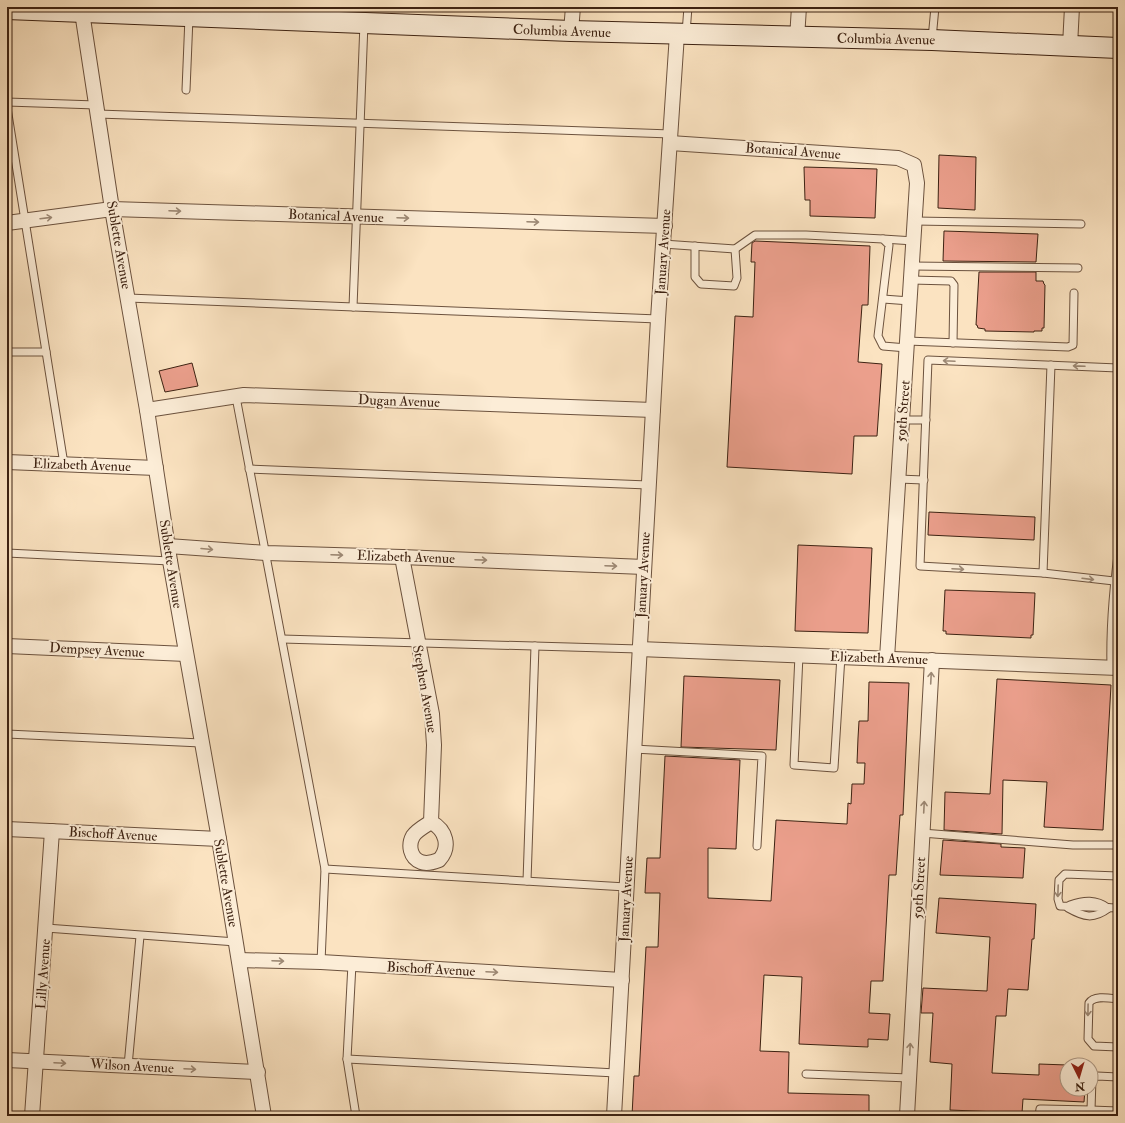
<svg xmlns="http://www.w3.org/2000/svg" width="1125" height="1123" font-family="'IM FELL Double Pica',serif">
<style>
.building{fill:#eb9f8c;stroke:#3d2212}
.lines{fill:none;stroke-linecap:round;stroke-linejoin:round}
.lane-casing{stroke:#6c523e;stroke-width:9}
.street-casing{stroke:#6c523e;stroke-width:16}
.secondary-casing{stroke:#3d2212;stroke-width:22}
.lane{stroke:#fcedd7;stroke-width:7}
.street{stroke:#fcedd7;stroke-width:14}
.secondary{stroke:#fcedd7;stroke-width:20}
.oneway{stroke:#9c8874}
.labels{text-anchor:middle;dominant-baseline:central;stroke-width:4;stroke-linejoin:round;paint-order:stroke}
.street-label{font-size:14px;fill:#3d2212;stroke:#fcedd7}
</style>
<rect width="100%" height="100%" fill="#fbe3c1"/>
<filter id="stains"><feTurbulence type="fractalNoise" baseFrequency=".005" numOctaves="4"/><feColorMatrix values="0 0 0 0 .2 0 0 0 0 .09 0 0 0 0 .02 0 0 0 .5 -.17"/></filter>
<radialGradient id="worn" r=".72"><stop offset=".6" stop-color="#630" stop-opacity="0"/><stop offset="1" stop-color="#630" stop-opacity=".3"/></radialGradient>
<g class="building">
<path d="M 939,155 L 976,157 L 975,210 L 938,208 Z"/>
<path d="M 804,167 L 877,169 L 875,218 L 810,216 L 810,200 L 805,200 Z"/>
<path d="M 944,231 L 1038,234 L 1036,262 L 943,261 Z"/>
<path d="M 755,241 L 870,246 L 868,305 L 862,305 L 858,362 L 882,364 L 877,436 L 854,436 L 852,474 L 727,467 L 735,316 L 753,317 L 755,262 L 751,262 L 752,243 Z"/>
<path d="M 979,272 L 1036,272 L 1036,281 L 1043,281 L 1044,284 L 1045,285 L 1044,328 L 1042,328 L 1042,331 L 1034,331 L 1034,332 L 985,331 L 985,329 L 978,328 L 977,325 L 976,325 Z"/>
<path d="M 192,363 L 198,386 L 165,392 L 159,371 Z"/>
<path d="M 929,512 L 1035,517 L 1034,540 L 928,535 Z"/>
<path d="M 798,545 L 872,548 L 868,633 L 795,631 Z"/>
<path d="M 945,590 L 1035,593 L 1033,635 L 1031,635 L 1031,638 L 946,634 L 946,631 L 943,631 Z"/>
<path d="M 684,676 L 780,680 L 776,750 L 681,747 Z"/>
<path d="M 997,679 L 1111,685 L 1103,830 L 1044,827 L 1047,782 L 1003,780 L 1002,834 L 944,830 L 945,792 L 990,794 Z"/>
<path d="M 869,682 L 909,683 L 903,815 L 900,815 L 896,875 L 889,875 L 883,981 L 871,981 L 869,1013 L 890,1014 L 888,1040 L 868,1039 L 868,1047 L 799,1044 L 802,977 L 764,975 L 760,1051 L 789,1052 L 788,1093 L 869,1095 L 869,1115 L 632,1116 L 634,1076 L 639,1076 L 646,947 L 658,947 L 660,893 L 645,893 L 647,858 L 660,858 L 665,756 L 740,760 L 736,849 L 708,848 L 708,898 L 771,901 L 776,820 L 847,824 L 848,803 L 851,804 L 852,784 L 864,784 L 865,763 L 857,763 L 858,738 L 859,721 L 868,721 Z"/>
<path d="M 943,840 L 1001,844 L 1001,847 L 1025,848 L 1023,878 L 940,875 Z"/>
<path d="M 939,898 L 1036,904 L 1034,939 L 1032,939 L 1028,990 L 1008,989 L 1006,1016 L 996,1016 L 992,1073 L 1039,1075 L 1039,1064 L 1067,1065 L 1067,1089 L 1085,1089 L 1084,1102 L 1023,1099 L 1022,1113 L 950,1110 L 952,1064 L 930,1062 L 933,1013 L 921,1013 L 923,988 L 987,991 L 990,937 L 936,933 Z"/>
</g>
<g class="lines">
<g class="lane-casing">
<g id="lane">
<path d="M 686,33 L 688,7"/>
<path d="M 932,39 L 935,7"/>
<path d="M 186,90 L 189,17"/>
<path d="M 7,102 L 96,105"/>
<path d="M 7,108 L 64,464"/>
<path d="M 98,114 L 671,134"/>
<path d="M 915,221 L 1081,224"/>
<path d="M 883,239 L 914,241"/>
<path d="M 663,244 L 735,249 L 755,235 L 806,235 L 883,239 L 889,245 L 878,336 L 883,346 L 907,348"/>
<path d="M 695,246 L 695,277 L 701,284 L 734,286 L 737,278 L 735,249"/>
<path d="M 912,266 L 1078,268"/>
<path d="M 911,280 L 951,281 L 954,285 L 953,343"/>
<path d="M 128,298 L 658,319"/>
<path d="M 883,299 L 910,301"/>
<path d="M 353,307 L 364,23"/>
<path d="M 907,341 L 1068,347 L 1073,345 L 1074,293"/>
<path d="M 7,352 L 46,352"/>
<path d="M 236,397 L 325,869 L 321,962"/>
<path d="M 902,420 L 926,420"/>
<path d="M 249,469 L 648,485"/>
<path d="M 898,479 L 924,480"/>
<path d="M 7,553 L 170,561"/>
<path d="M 1043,573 L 1051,365"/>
<path d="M 1114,581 L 1043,573 L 920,566 L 928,360 L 1118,368"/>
<path d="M 282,639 L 639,649"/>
<path d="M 799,655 L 794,765 L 834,768 L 841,656"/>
<path d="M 1111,667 C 1110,629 1113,593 1118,555"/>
<path d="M 7,734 L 201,743"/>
<path d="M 634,749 L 762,756 L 757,846"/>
<path d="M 922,833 L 1073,845 L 1118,845"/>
<path d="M 325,869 L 626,887"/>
<path d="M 1118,876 L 1065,874 L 1059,880 L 1058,899 L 1060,906 L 1118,908"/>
<path d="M 527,881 L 535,646"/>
<path d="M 1070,905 C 1084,900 1096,899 1108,908"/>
<path d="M 1068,908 C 1084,917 1093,920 1109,908"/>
<path d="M 46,928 L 236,942"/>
<path d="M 352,964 L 347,1059 L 356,1116"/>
<path d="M 1118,999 C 1109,998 1094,995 1089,1003 L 1088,1039 L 1094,1046 L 1118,1047"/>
<path d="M 347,1059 L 616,1073"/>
<path d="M 128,1066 L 140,936"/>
<path d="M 806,1074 L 909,1078"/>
<path d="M 1091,1110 L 1118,1111"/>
<path d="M 1039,1116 L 1040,1109 L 1043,1109 L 1091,1110 L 1092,1078 L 1097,1076 L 1118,1077"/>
</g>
</g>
<g class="street-casing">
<g id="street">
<path d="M 82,12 L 112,209 L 147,410 L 170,561 L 219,839 L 264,1116"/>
<path d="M 571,31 L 573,7"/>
<path d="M 797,38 L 799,7"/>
<path d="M 1070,46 L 1072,7"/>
<path d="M 670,143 L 898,158 L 914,165 L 917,183 L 887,658"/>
<path d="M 7,223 L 112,209 L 665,226"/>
<path d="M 147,410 L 244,395 L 653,410"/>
<path d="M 7,462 L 156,468"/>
<path d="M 168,546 L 266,553 L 402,557 L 644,567"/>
<path d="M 402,557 L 432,714 L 434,745 L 431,822 C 425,826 417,830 413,836 C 408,845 410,858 421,862 C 426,864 434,862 439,860 C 451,847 446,830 431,822"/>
<path d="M 7,646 L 186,654"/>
<path d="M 639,649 L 1118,668"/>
<path d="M 7,829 L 219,839"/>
<path d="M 239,960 L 321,962 L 622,980"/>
<path d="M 7,1060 L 258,1072"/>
<path d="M 32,1116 L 52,831"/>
<path d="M 614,1116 L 658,319 L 677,34"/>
<path d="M 907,1116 L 932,660"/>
</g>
</g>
<g class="secondary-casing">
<path id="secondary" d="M 7,9 L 571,31 L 932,40 L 1118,48"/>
</g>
<use href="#lane" class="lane"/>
<use href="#street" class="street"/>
<use href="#secondary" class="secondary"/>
</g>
<defs><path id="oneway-shaft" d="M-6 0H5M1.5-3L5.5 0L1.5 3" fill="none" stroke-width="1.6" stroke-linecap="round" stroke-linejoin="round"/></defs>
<g class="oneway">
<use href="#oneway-shaft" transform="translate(175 211) rotate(2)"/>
<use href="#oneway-shaft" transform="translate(46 218) rotate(-7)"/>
<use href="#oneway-shaft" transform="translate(403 218) rotate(2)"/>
<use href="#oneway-shaft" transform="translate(533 222) rotate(2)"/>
<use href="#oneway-shaft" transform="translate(949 361) rotate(-177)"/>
<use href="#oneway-shaft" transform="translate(1079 366) rotate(-178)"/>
<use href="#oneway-shaft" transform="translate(207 549) rotate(5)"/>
<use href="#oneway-shaft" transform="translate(337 555) rotate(2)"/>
<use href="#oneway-shaft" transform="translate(481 560) rotate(2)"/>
<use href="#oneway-shaft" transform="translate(611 566) rotate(2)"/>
<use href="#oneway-shaft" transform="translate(958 569) rotate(3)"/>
<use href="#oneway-shaft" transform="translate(1088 579) rotate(7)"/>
<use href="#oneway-shaft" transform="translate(931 678) rotate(-87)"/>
<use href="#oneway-shaft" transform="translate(924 807) rotate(-87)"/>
<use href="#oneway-shaft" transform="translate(1058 891) rotate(92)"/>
<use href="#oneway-shaft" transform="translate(278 961) rotate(2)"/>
<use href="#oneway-shaft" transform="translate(492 972) rotate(3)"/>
<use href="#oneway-shaft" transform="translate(1088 1010) rotate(91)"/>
<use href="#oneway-shaft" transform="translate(910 1049) rotate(-87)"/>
<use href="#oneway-shaft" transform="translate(60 1063) rotate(3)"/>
<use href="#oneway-shaft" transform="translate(190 1069) rotate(3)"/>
</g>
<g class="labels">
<g class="street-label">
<text transform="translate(562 31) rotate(2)">Columbia Avenue</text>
<text transform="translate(886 39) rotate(1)">Columbia Avenue</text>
<text transform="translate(793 151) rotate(4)">Botanical Avenue</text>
<text transform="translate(336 216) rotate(2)">Botanical Avenue</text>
<text transform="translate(119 245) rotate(80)">Sublette Avenue</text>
<text transform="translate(663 252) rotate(-86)">January Avenue</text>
<text transform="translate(399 401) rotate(2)">Dugan Avenue</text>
<text transform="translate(903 411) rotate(-86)">59th Street</text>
<text transform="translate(82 465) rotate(2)">Elizabeth Avenue</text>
<text transform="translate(406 557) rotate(2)">Elizabeth Avenue</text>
<text transform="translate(171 564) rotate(81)">Sublette Avenue</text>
<text transform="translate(643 575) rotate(-87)">January Avenue</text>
<text transform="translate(97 650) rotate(3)">Dempsey Avenue</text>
<text transform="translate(879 658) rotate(2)">Elizabeth Avenue</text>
<text transform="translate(425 689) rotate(80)">Stephen Avenue</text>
<text transform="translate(113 834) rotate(3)">Bischoff Avenue</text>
<text transform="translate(226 883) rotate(80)">Sublette Avenue</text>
<text transform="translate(919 888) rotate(-87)">59th Street</text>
<text transform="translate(626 899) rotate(-87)">January Avenue</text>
<text transform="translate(431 969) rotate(3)">Bischoff Avenue</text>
<text transform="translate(43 974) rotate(-86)">Lilly Avenue</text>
<text transform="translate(132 1066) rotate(3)">Wilson Avenue</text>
</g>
</g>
<rect width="1125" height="1123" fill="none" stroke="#fbe3c1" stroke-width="24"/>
<rect x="8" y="8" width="1109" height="1107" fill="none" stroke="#3d2212" stroke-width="2"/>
<rect x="12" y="12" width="1101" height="1099" fill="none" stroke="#3d2212"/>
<g transform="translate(1079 1077) rotate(175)"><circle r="19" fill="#fcedd7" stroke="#b09c88"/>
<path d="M0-3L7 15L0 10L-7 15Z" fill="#8f2418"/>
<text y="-6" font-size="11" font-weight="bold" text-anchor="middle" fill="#3d2212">N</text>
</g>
<rect width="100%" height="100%" filter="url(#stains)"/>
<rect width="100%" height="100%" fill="url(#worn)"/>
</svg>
